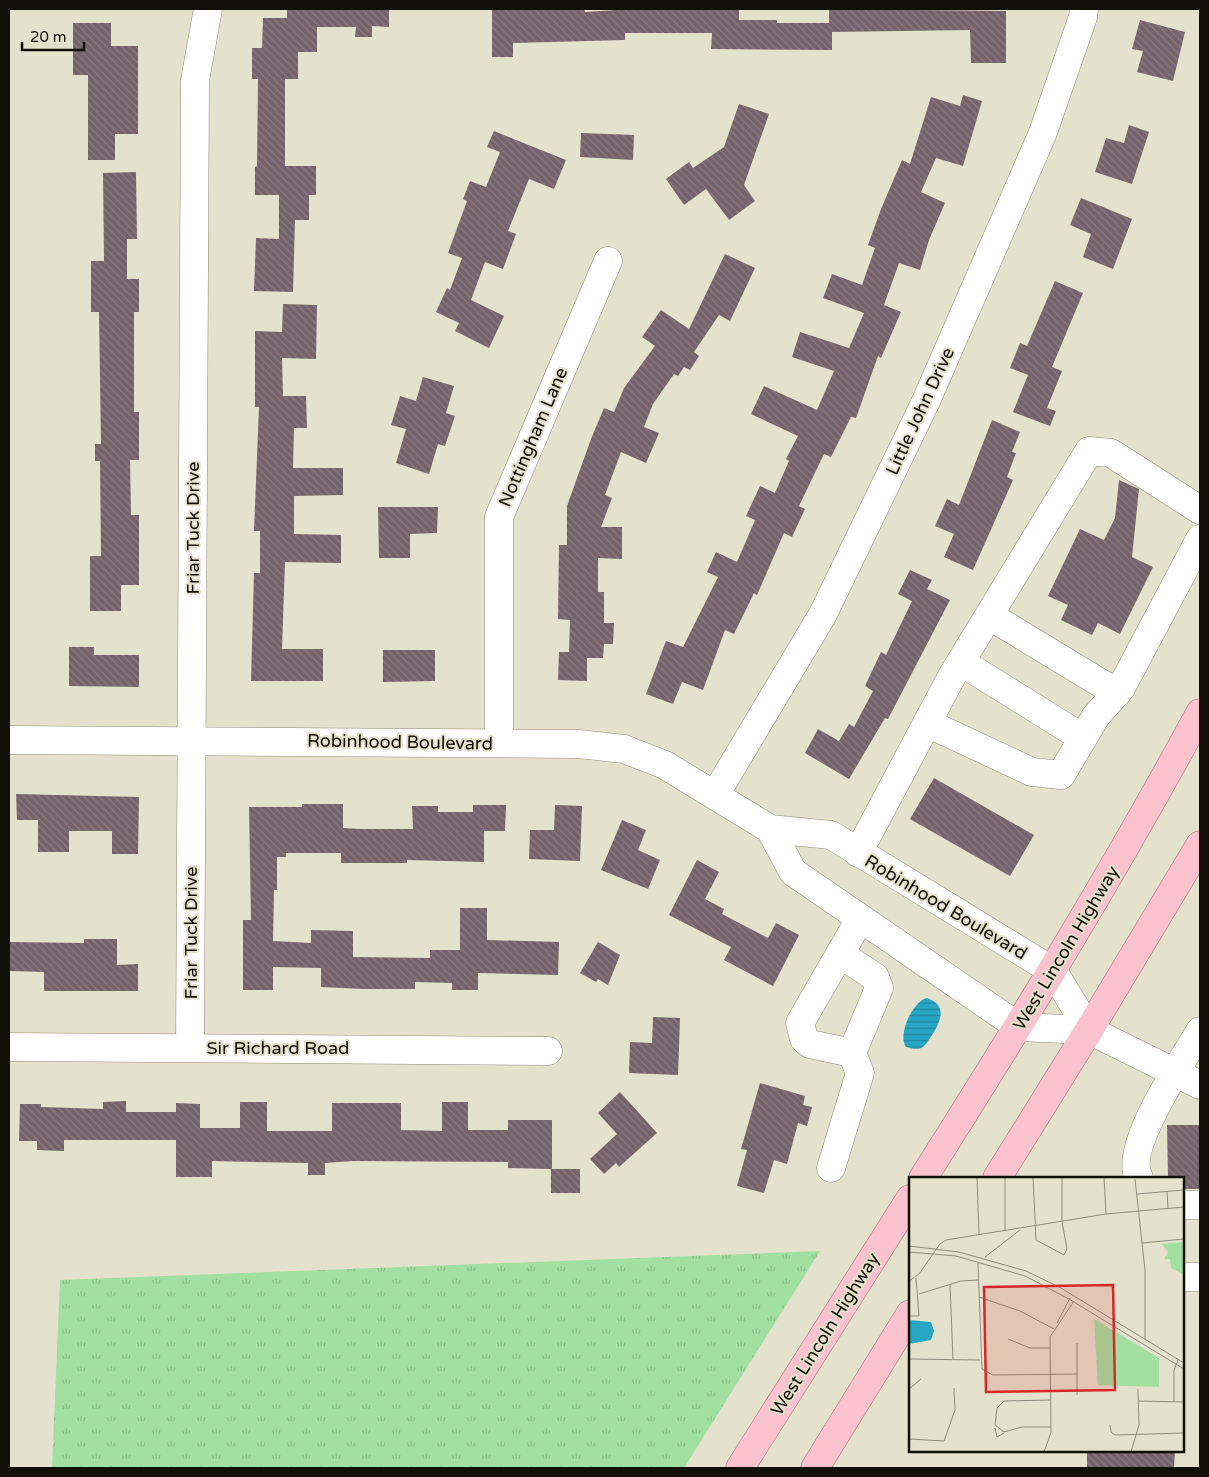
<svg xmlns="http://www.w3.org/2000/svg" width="1209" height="1477" font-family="'Varela Round',sans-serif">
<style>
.grass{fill:url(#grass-tufts)}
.water{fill:url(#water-rules)}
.building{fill:url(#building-back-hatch)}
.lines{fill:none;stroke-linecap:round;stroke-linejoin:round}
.minor-casing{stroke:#8c8976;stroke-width:29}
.major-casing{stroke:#a66972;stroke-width:29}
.minor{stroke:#fff;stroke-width:28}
.major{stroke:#fac2cd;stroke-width:28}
.labels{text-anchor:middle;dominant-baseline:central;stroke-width:4;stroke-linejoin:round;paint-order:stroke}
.street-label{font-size:18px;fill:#100f08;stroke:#e4e1cc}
.inset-road{fill:none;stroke:#8f8d7e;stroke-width:1}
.view{fill:#d62828;fill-opacity:0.15;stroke:#d62828;stroke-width:2.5}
.inset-edge{fill:none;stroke:#100f08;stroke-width:2.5}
</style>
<defs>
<pattern id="grass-tufts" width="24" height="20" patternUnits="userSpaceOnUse" patternTransform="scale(1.25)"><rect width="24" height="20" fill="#a1e0a1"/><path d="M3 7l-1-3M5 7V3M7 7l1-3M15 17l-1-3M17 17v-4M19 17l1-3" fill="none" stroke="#8abf89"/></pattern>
<pattern id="water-rules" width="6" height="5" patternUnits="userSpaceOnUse" patternTransform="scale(1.25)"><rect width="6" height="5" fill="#28a7c4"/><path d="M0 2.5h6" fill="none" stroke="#21869d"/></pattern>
<pattern id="building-back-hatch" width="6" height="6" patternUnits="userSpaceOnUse" patternTransform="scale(1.25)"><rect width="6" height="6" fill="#75626b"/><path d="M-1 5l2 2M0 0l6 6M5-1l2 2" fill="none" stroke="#897c81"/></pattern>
</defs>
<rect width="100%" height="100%" fill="#e4e1cc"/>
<path class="grass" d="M 820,1251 L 684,1468 L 52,1468 L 60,1280 Z"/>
<path class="water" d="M 927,998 C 946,1005 942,1018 934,1032 C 930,1037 927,1045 921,1048 C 916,1050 911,1048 906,1047 C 897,1035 913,1001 927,998 Z"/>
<g class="building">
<path d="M 287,9 L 389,9 L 389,27 L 372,26 L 372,37 L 355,37 L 356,27 L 317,27 L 317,52 L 298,52 L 298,79 L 285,79 L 285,166 L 316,166 L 316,195 L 309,195 L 309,220 L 295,220 L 293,292 L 254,291 L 256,238 L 279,239 L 279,195 L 255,195 L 255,167 L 257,166 L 258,79 L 252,79 L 252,48 L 262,48 L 263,18 L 287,18 Z"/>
<path d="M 492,9 L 584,9 L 585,12 L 632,9 L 739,9 L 739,20 L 777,20 L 777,23 L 829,23 L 829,9 L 1006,11 L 1006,63 L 971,63 L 970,30 L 832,32 L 832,50 L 711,49 L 712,33 L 625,33 L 625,40 L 513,43 L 513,57 L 492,57 Z"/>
<path d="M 1140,20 L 1185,32 L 1173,81 L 1137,72 L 1143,51 L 1132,49 Z"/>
<path d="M 73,23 L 111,23 L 111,46 L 138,46 L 138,134 L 115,134 L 115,160 L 88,160 L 88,75 L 73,75 Z"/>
<path d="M 963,95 L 982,101 L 963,166 L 936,158 L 921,192 L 945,203 L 929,240 L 920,270 L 899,263 L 884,305 L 901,312 L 881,358 L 878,356 L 856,418 L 851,417 L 831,457 L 824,454 L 799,506 L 805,509 L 792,537 L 784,533 L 757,595 L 754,593 L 734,634 L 725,630 L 703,690 L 682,682 L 673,704 L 646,694 L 666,641 L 683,647 L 718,577 L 707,572 L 716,552 L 737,562 L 755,520 L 746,516 L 760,486 L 775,493 L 789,461 L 786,459 L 798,436 L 751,414 L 764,386 L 817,410 L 834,371 L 792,357 L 800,332 L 849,348 L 864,313 L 823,298 L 832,274 L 862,285 L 875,248 L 868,245 L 881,209 L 902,160 L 910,164 L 931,97 L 960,106 Z"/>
<path d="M 739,104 L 769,114 L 744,185 L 755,201 L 729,220 L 706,189 L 684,205 L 666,179 L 689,162 L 693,168 L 724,147 Z"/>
<path d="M 1129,125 L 1149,132 L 1132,184 L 1095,172 L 1106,138 L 1124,143 Z"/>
<path d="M 494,131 L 566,160 L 554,189 L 529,179 L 508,231 L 516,234 L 503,269 L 485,262 L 471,300 L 504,316 L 489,348 L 455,331 L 459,323 L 436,312 L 447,288 L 450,290 L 462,258 L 448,253 L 467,201 L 463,199 L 470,181 L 486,187 L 500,152 L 487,147 Z"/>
<path d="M 581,133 L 634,135 L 633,160 L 580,157 Z"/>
<path d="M 136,172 L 137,239 L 127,239 L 127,279 L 139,279 L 139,312 L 134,312 L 134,412 L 139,412 L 139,460 L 130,460 L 131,515 L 139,515 L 139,585 L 121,585 L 121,611 L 90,611 L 90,556 L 101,556 L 100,461 L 95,461 L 95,444 L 101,444 L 99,312 L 91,312 L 91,261 L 104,261 L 103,173 Z"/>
<path d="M 1081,198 L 1132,219 L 1113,269 L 1083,257 L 1091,234 L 1070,225 Z"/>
<path d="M 725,254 L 755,268 L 730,321 L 719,315 L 694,352 L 699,356 L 690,370 L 684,367 L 678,376 L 674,374 L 653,404 L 644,427 L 659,433 L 646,463 L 621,452 L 605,495 L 612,498 L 601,527 L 622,527 L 622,559 L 598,558 L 598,592 L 604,592 L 604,623 L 614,623 L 613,644 L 604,644 L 603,658 L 587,658 L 587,681 L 558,680 L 559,652 L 569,652 L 570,620 L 558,619 L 559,545 L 567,545 L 567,506 L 591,439 L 604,408 L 614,412 L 624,388 L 655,346 L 642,337 L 661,310 L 689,329 Z"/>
<path d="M 1055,281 L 1083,293 L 1052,367 L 1062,371 L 1047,408 L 1056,411 L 1050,426 L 1013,412 L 1028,375 L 1010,368 L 1020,343 L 1027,346 Z"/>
<path d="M 283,304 L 317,305 L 316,359 L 282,358 L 283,396 L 306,396 L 307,428 L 294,428 L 293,468 L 343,468 L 343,495 L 294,496 L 294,534 L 341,535 L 341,563 L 285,562 L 282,649 L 323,649 L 323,681 L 251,681 L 254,573 L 260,573 L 260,531 L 254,531 L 259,407 L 255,407 L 255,331 L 282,332 Z"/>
<path d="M 423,377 L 454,386 L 446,413 L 455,416 L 445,446 L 438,444 L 429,474 L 396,463 L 406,429 L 391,425 L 400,396 L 416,401 Z"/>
<path d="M 992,420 L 1020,432 L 1012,452 L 1016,453 L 1007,477 L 1013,480 L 973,570 L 944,557 L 954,534 L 935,526 L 947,499 L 959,505 Z"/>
<path d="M 1119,480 L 1139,489 L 1132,557 L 1153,567 L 1120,634 L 1098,623 L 1092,635 L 1061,620 L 1068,605 L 1048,596 L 1080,529 L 1104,540 L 1115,518 Z"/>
<path d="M 378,507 L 438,507 L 437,533 L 410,534 L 410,558 L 379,558 Z"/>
<path d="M 910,570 L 932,580 L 927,589 L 950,600 L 888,719 L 885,718 L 849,779 L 805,753 L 818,729 L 839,741 L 849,724 L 854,727 L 873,691 L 865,686 L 881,652 L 886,655 L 912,601 L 898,594 Z"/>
<path d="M 69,647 L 94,647 L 94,655 L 139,655 L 139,687 L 69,686 Z"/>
<path d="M 383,650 L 435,650 L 435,681 L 383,682 Z"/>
<path d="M 934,778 L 1034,835 L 1010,876 L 910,819 Z"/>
<path d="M 16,794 L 139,797 L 138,854 L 112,854 L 112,831 L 69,831 L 69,852 L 38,852 L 38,820 L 17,820 Z"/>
<path d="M 302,804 L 343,804 L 343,828 L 362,829 L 413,829 L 412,806 L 438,806 L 438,812 L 473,812 L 473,805 L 506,805 L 505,831 L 484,831 L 484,862 L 407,860 L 407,863 L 341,863 L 341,853 L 286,853 L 286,857 L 277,857 L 277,890 L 274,890 L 273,941 L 311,943 L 311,930 L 353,931 L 353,957 L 430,958 L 430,950 L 460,950 L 460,908 L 487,908 L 487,940 L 559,942 L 558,975 L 478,973 L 478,990 L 452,990 L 452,983 L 415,982 L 415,989 L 363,989 L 321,987 L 321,968 L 273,967 L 273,990 L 243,990 L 243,920 L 251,920 L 249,807 L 302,807 Z"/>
<path d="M 555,805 L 582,806 L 580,861 L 529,859 L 530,830 L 554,830 Z"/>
<path d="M 622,820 L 646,830 L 638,850 L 660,860 L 648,889 L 601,870 Z"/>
<path d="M 697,860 L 719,872 L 705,899 L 724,909 L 722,914 L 768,938 L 776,923 L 799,935 L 773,986 L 724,960 L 731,947 L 669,915 Z"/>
<path d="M 84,939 L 117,939 L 117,965 L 138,964 L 138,991 L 44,991 L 44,972 L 9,971 L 9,942 L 84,943 Z"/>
<path d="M 598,942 L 620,955 L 608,985 L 598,979 L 596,982 L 580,973 Z"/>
<path d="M 653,1017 L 680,1018 L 678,1075 L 629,1073 L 630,1042 L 652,1043 Z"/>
<path d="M 760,1083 L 805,1096 L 803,1105 L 812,1107 L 807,1126 L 798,1123 L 787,1164 L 774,1160 L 764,1193 L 737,1186 L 747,1150 L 741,1149 Z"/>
<path d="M 620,1092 L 657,1133 L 619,1167 L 616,1163 L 604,1174 L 590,1159 L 617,1134 L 598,1113 Z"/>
<path d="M 126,1101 L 126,1112 L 176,1112 L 176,1103 L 200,1104 L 200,1128 L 240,1128 L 240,1102 L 267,1102 L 267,1131 L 332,1131 L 332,1103 L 401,1103 L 401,1130 L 442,1131 L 442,1102 L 468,1102 L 468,1130 L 508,1130 L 508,1120 L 552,1120 L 552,1169 L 508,1168 L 508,1162 L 353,1161 L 325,1163 L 325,1175 L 308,1175 L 308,1163 L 212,1161 L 212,1177 L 176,1177 L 176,1140 L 64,1140 L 64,1151 L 37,1150 L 37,1141 L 19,1141 L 20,1104 L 41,1104 L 41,1107 L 103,1109 L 103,1102 Z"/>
<path d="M 1167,1125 L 1200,1125 L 1200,1189 L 1183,1189 L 1183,1178 L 1168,1178 Z"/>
<rect x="551" y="1169" width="29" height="24"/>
<path d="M 1087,1451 L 1175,1451 L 1174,1468 L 1087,1468 Z"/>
</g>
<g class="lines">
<g class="minor-casing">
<g id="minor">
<path d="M 990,616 L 1117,693"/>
<path d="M 961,662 L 1083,738"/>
<path d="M 927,723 L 1032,772 L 1061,775 L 1096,716 L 1121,688 L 1200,539"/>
<path d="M 9,740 L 579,744 L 624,749 L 665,765 L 770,829 L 831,835 L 1053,971 L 1089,1030"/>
<path d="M 499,743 L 499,517 L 608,261"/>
<path d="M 715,795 L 823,614 L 926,401 L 1042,135 L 1083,17 L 1084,9"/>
<path d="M 770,829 L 793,872 L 1019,1027 L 1089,1030 L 1200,1085"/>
<path d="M 858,853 L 952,676 L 1089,451 L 1111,453 L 1200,510"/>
<path d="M 840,954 L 875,977 L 879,988 L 852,1053 L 810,1044 L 804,1039 L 800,1023 L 860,919"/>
<path d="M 9,1047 L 548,1051"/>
<path d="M 190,1048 L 195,80 L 208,9"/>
<path d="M 831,1168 L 860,1073 L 852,1053"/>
<path d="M 1139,1178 C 1122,1148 1184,1059 1200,1031"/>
<path d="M 1183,1205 L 1200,1205"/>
<path d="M 1183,1277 L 1200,1277"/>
</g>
</g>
<g class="major-casing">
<g id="major">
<path d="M 923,1178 C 1020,1025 1114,872 1200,713"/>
<path d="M 997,1178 L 1089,1030 L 1200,845"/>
<path d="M 740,1468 L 910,1199"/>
<path d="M 815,1468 L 910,1314"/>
</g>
</g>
<use href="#minor" class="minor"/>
<use href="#major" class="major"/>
</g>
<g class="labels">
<g class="street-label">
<text transform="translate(920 411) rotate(-65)">Little John Drive</text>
<text transform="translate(533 437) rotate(-67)">Nottingham Lane</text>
<text transform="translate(193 528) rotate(-90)">Friar Tuck Drive</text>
<text transform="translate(400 742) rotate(1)">Robinhood Boulevard</text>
<text transform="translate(946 907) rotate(31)">Robinhood Boulevard</text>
<text transform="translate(191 933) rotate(-90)">Friar Tuck Drive</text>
<text transform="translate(1066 948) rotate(-59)">West Lincoln Highway</text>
<text x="278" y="1048">Sir Richard Road</text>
<text transform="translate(825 1334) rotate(-58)">West Lincoln Highway</text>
</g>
</g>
<g transform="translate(909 1177)">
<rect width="275" height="275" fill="#e4e1cc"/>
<path d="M 185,142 L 250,181 L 250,210 L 189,208 Z" fill="#a1e0a1"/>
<path d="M 275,65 L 275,98 L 262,91 L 261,82 L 255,82 L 259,75 L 253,67 Z" fill="#a1e0a1"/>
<path d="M 0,143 L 22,145 L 25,154 L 22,163 L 0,167 Z" fill="#28a7c4"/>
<path class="inset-road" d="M 68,0 L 70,58M 96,0 L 96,54M 124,0 L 127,63 L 155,78 L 158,72 L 153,45 L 153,0M 195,0 L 197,37M 226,2 L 236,93 L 236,163M 258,14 L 259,32M 228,17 L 275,13M 233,66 L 275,62M 0,69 L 50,75 L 117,94 L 152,111 L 275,186M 0,75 L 47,79 L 116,99 L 160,122 L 275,192M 76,80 L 111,53M 69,86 L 73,192 L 84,198 L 168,197M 0,104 L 10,97 L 31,67 L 37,63 L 197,37 L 275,30M 41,107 L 44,183M 10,117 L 52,104 L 69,103M 70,120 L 111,134 L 145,152M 0,139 L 10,139 L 7,101M 148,146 L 161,121M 99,162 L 121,171 L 141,171M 168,166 L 168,218M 0,182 L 71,183M 0,212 L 12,202M 142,223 L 95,224 L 88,231 L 86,248 L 95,255 L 113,250 L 142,250M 229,224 L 275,225M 265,225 L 265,193 L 269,183M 201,248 L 202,255 L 206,258 L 275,256M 86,251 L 88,260 L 95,256M 0,262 L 35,264M 35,264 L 46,233 L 45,211M 135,275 L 142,255 L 141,160 L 165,124M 222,275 L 230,248 L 229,212"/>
<path class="view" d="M 204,108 L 206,213 L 77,215 L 75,110 Z"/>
<rect width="275" height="275" class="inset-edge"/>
</g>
<rect width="1209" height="1477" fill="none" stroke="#100f08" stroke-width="20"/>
<path d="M22 42v8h62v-8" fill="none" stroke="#100f08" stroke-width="2.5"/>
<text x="30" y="42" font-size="15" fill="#100f08" stroke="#e4e1cc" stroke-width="4" paint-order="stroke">20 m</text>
</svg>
